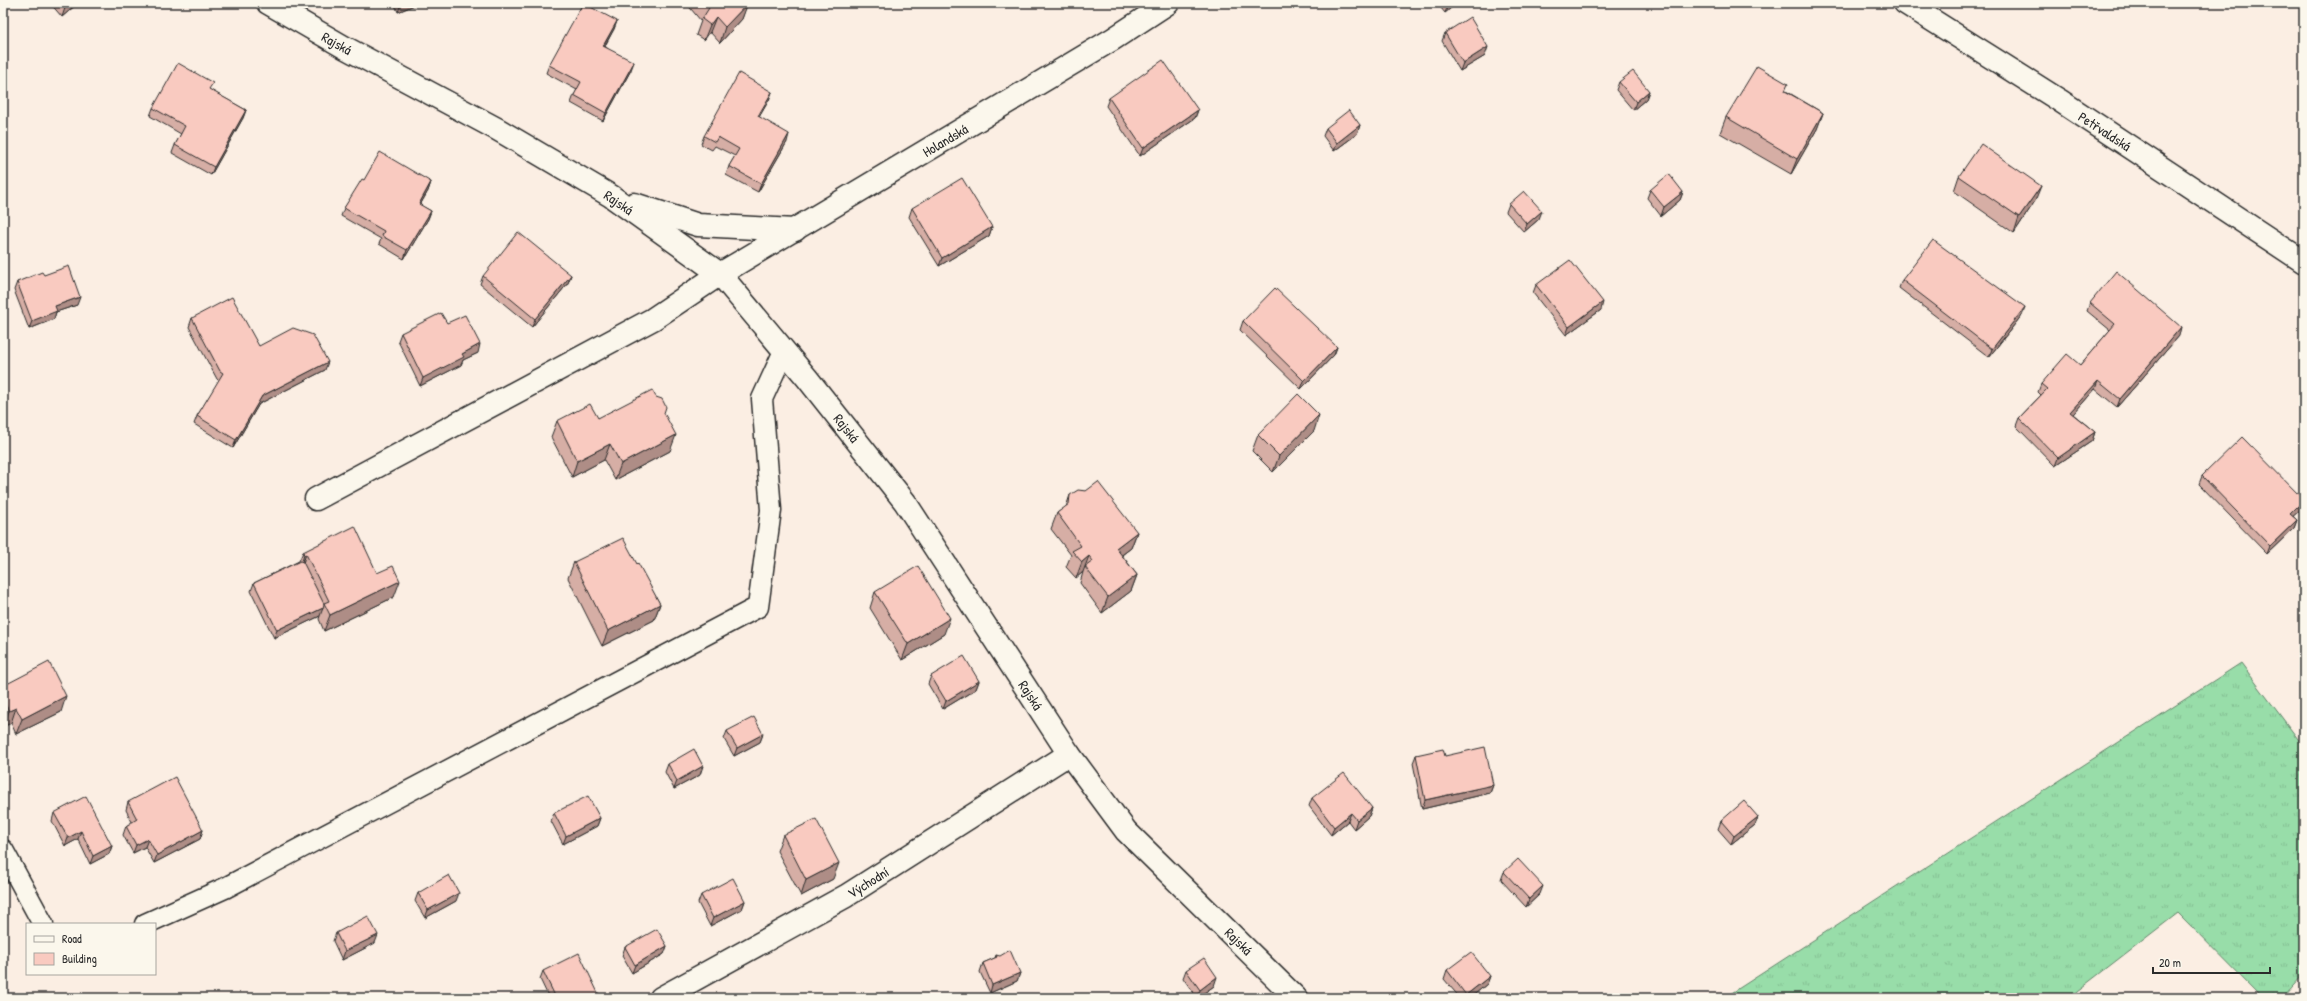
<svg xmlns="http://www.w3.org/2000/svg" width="2307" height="1001" font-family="'Patrick Hand',sans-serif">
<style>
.grass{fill:url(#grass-tufts);stroke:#62846a}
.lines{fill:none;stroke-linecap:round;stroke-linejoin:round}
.lane-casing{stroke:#2b2b2b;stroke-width:23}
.street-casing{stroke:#2b2b2b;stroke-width:25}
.secondary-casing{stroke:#2b2b2b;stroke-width:25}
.lane{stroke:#fbf7ec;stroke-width:20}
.street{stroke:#fbf7ec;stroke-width:22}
.secondary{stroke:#fbf7ec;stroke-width:22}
.wall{fill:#d6aea5;stroke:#2b2b2b}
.shaded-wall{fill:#ae8d86;stroke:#2b2b2b}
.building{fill:#f9cac0;stroke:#2b2b2b}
.labels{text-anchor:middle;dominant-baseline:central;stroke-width:3;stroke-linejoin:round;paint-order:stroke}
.street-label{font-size:14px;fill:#2b2b2b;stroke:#fbf7ec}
</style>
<defs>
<pattern id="grass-tufts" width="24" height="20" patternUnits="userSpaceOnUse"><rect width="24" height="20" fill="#98dda9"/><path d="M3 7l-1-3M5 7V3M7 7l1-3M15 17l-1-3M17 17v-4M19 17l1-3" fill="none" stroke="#83be92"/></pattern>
</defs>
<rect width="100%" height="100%" fill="#fbeee3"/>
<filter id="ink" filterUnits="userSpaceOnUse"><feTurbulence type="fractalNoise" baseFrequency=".025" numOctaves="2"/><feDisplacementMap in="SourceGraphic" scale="8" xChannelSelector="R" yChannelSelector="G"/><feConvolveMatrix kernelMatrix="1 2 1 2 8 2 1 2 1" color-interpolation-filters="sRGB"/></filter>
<g filter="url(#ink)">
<path class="grass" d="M 2241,663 L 2304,747 L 2304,973 L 2281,998 L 2262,998 L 2178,913 L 2068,998 L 1724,998 Z"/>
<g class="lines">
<g class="lane-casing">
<g id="lane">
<path d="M 3,850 L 43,924"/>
<path d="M 145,924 L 225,888 L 758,607 L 771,510 L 762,399 L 784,351"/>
</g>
</g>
<g class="street-casing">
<g id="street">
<path d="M 268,3 L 344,47 L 497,129 L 611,196 L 720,274 L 807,378 L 905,502 L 1069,754 L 1126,831 L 1296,998"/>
<path d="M 634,204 L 698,225 L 795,230"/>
<path d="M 316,499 L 653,319 L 720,274 L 1113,39 L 1168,3"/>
<path d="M 661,998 L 846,896 L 1069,754"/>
</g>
</g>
<g class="secondary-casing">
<path id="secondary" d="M 1905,3 L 2059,100 L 2304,262"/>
</g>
<use href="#lane" class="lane"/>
<use href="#street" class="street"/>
<use href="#secondary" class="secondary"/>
</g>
<g class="wall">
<path d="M 50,3 L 78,3 L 62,17 Z"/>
<path d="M 394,3 L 419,3 L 398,12 Z"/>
<path d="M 686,3 L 747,3 L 742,19 L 720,43 L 710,32 L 704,40 L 696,35 L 701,21 Z"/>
<path d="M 1121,3 L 1131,3 L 1124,8 Z"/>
<path d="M 1437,3 L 1457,3 L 1445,13 Z"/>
<path d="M 617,21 L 614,29 L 605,46 L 631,70 L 603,121 L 571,103 L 574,95 L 577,90 L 546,73 L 549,65 Z"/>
<path d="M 1445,33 L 1485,56 L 1460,71 L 1442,41 Z"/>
<path d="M 1619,82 L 1649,91 L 1646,99 L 1633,110 L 1616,90 Z"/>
<path d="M 210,90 L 246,110 L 243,118 L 211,175 L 172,153 L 175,145 L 181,134 L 150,116 L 153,108 Z"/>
<path d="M 1786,91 L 1823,113 L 1817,129 L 1791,174 L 1720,133 L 1726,117 Z"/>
<path d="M 772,92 L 769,100 L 759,117 L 787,142 L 758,192 L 726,175 L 729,166 L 735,156 L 715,146 L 712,150 L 701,144 L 704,136 Z"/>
<path d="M 1109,98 L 1198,110 L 1195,118 L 1140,156 L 1106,106 Z"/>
<path d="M 1360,125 L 1357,134 L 1334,151 L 1323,136 L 1326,128 Z"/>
<path d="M 1959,176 L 2035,201 L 2014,233 L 1954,191 Z"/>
<path d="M 364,180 L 431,182 L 428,191 L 420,205 L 431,211 L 428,219 L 404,259 L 379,244 L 381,239 L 341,216 L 344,208 Z"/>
<path d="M 1650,190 L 1683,192 L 1680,200 L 1661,216 L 1647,198 Z"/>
<path d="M 1509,204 L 1539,219 L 1524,232 L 1506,212 Z"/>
<path d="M 912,208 L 992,227 L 989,236 L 939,266 L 909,217 Z"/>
<path d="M 44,275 L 77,305 L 56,312 L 54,319 L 29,329 L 14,290 L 17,282 Z"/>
<path d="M 571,275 L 568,283 L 532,327 L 480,284 L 483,276 Z"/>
<path d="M 1902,280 L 2022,315 L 1989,357 L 1899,288 Z"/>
<path d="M 1536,285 L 1601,310 L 1566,335 L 1533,293 Z"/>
<path d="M 2090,303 L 2179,336 L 2117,407 L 2095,389 L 2073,414 L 2095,432 L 2092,441 L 2055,466 L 2016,426 L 2019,418 L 2041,395 L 2038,392 L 2041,384 L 2080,365 L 2110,330 L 2087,311 Z"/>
<path d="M 192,318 L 259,346 L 325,370 L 259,404 L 233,448 L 194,424 L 197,416 L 219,381 L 217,379 L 189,327 Z"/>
<path d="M 1243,321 L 1337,347 L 1334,355 L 1301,389 L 1240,330 Z"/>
<path d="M 447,323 L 478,353 L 463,360 L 461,365 L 420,386 L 398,341 L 401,333 Z"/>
<path d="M 664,413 L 670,451 L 615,480 L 604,460 L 572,477 L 551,437 L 557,421 Z"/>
<path d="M 1314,431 L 1273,472 L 1252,451 L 1258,435 Z"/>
<path d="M 2202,476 L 2301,509 L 2293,516 L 2297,520 L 2294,528 L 2267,554 L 2199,484 Z"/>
<path d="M 1070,495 L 1137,532 L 1131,548 L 1122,555 L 1137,575 L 1131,591 L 1102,613 L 1080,583 L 1083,572 L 1076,578 L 1066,567 L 1071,555 L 1051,529 L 1057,513 L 1066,507 Z"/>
<path d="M 303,552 L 377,573 L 394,597 L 324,631 L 319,619 L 320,616 L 274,638 L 251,591 L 254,583 L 299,561 Z"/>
<path d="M 574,562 L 637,564 L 660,604 L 654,620 L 602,646 L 568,578 Z"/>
<path d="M 875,592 L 944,634 L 902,660 L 870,608 Z"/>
<path d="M 931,676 L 979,681 L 976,689 L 943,709 L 928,684 Z"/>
<path d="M 5,685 L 61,712 L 16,734 L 11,723 L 3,727 L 3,690 Z"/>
<path d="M 727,731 L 763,734 L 760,742 L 734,756 L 724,739 Z"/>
<path d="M 1416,755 L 1445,756 L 1493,785 L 1490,793 L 1422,809 L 1413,763 Z"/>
<path d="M 668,764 L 700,775 L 674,789 L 665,772 Z"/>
<path d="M 1312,798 L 1372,808 L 1369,816 L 1354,829 L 1348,821 L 1331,835 L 1309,806 Z"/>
<path d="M 128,802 L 203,830 L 200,839 L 154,863 L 145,847 L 133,853 L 123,835 L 126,826 L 132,822 L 126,810 Z"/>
<path d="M 54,813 L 112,846 L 109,854 L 90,864 L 78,839 L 65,846 L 52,821 Z"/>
<path d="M 554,813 L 600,818 L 597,826 L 563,844 L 551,821 Z"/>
<path d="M 1758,817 L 1755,825 L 1731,844 L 1718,829 L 1721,821 Z"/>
<path d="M 783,835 L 833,879 L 801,896 L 777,851 Z"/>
<path d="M 1504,872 L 1540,894 L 1526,907 L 1501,880 Z"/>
<path d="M 418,893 L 456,901 L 425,918 L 415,901 Z"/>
<path d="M 701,895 L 745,901 L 742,909 L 710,926 L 698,903 Z"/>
<path d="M 336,933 L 375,943 L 342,960 L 333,941 Z"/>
<path d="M 667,946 L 664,954 L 632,973 L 622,956 L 625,947 Z"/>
<path d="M 996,955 L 1020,973 L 1017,981 L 990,993 L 980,972 L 983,963 L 995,958 Z"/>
<path d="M 1186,970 L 1214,986 L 1197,998 L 1183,978 Z"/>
<path d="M 1447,970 L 1490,976 L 1487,984 L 1470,998 L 1460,998 L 1444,979 Z"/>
<path d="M 543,971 L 598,998 L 549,998 L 540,979 Z"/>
</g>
<g class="shaded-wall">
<path d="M 71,3 L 78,3 L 62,17 L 65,8 Z"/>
<path d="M 404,3 L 419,3 L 398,12 L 401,4 Z"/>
<path d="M 748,3 L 742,19 L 720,43 L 725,27 Z"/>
<path d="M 1126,3 L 1131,3 L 1124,8 Z"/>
<path d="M 1450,3 L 1457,3 L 1445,13 L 1448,5 Z"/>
<path d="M 716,17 L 710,32 L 704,40 L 710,25 Z"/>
<path d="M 617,21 L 614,29 L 600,54 L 603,46 Z"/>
<path d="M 1488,47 L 1485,56 L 1460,71 L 1463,63 Z"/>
<path d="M 634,62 L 631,70 L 603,121 L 606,113 Z"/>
<path d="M 1649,91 L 1646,99 L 1633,110 L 1636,102 Z"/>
<path d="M 772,92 L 769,100 L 755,124 L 758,116 Z"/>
<path d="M 246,110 L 243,118 L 211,175 L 214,167 Z"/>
<path d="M 1198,110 L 1195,118 L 1140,156 L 1143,148 Z"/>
<path d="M 1823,113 L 1817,129 L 1791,174 L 1797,159 Z"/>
<path d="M 1360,125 L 1357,134 L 1334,151 L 1337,143 Z"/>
<path d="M 789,134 L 787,142 L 758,192 L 761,184 Z"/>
<path d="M 431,182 L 428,191 L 416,212 L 419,204 Z"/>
<path d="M 2041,186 L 2035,201 L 2014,233 L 2019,217 Z"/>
<path d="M 1683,192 L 1680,200 L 1661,216 L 1664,207 Z"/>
<path d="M 431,211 L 428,219 L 404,259 L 407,250 Z"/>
<path d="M 1542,211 L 1539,219 L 1524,232 L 1527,224 Z"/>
<path d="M 992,227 L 989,236 L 939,266 L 942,258 Z"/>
<path d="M 571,275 L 568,283 L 532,327 L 535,319 Z"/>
<path d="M 80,297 L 77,305 L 56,312 L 54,319 L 29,329 L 32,321 L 55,306 Z"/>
<path d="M 1603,302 L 1601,310 L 1566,335 L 1569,327 Z"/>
<path d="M 2025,307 L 2022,315 L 1989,357 L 1992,349 Z"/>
<path d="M 2181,327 L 2179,336 L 2117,407 L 2120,399 Z"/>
<path d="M 480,344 L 478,353 L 463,360 L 461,365 L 420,386 L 423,378 L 462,354 Z"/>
<path d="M 1337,347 L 1334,355 L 1301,389 L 1304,381 Z"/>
<path d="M 328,362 L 325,370 L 259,404 L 233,448 L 236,440 L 262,396 Z"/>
<path d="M 2098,381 L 2095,389 L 2068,420 L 2070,412 Z"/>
<path d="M 1319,415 L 1314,431 L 1273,472 L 1279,456 Z"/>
<path d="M 2095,432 L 2092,441 L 2055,466 L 2058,458 Z"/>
<path d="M 676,435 L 670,451 L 615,480 L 621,464 Z"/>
<path d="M 610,444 L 604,460 L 572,477 L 577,461 Z"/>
<path d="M 2304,500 L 2301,509 L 2287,522 L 2290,514 Z"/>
<path d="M 2297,520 L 2294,528 L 2267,554 L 2270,546 Z"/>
<path d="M 1137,532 L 1131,548 L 1111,563 L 1116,548 Z"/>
<path d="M 306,554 L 301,569 L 299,571 L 304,555 Z"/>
<path d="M 1089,556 L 1083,572 L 1076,578 L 1082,562 Z"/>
<path d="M 1137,575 L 1131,591 L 1102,613 L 1108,597 Z"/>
<path d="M 400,581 L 394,597 L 324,631 L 330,615 Z"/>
<path d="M 660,604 L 654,620 L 602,646 L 608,631 Z"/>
<path d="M 323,608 L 320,616 L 274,638 L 277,630 Z"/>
<path d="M 950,618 L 944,634 L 902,660 L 908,644 Z"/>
<path d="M 979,681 L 976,689 L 943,709 L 946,701 Z"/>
<path d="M 66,696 L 61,712 L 16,734 L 22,719 Z"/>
<path d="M 16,708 L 11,723 L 3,727 L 9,711 Z"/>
<path d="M 763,734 L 760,742 L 734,756 L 737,748 Z"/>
<path d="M 703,766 L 700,775 L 674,789 L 677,781 Z"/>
<path d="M 1493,785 L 1490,793 L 1422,809 L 1425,800 Z"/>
<path d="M 1372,808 L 1369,816 L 1354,829 L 1357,820 Z"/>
<path d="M 1351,813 L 1348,821 L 1331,835 L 1334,827 Z"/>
<path d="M 1758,817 L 1755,825 L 1731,844 L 1734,836 Z"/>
<path d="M 600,818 L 597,826 L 563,844 L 566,836 Z"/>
<path d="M 203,830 L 200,839 L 154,863 L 157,855 Z"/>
<path d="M 81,831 L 78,839 L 65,846 L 68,838 Z"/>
<path d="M 148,839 L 145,847 L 133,853 L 136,845 Z"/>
<path d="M 112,846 L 109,854 L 90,864 L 93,856 Z"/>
<path d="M 839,863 L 833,879 L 801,896 L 806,880 Z"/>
<path d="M 1543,886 L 1540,894 L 1526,907 L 1529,899 Z"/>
<path d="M 459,893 L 456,901 L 425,918 L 428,910 Z"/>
<path d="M 745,901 L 742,909 L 710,926 L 713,918 Z"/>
<path d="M 378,935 L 375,943 L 342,960 L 345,951 Z"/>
<path d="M 667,946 L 664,954 L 632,973 L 635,965 Z"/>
<path d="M 1020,973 L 1017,981 L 990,993 L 992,985 Z"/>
<path d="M 1490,976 L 1487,984 L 1470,998 L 1465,998 L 1466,995 Z"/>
<path d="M 1217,977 L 1214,986 L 1197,998 L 1200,990 Z"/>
<path d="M 599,995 L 598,998 L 592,998 Z"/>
</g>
<g class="building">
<path d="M 60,3 L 71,3 L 65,8 Z"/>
<path d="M 583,3 L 617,21 L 603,46 L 634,62 L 606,113 L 574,95 L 581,82 L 549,65 Z"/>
<path d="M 705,3 L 748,3 L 725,27 L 716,17 L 710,25 L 702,19 L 709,8 Z"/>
<path d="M 1470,17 L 1488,47 L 1463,63 L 1445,33 Z"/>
<path d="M 1163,60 L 1198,110 L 1143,148 L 1109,98 Z"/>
<path d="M 178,63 L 213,83 L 209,89 L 246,110 L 214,167 L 175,145 L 185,126 L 153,108 Z"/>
<path d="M 1757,66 L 1788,84 L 1785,91 L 1823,113 L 1797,159 L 1726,117 Z"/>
<path d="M 1633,71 L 1649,91 L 1636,102 L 1619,82 Z"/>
<path d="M 739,73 L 772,92 L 758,116 L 789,134 L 761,184 L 729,166 L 739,149 L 718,137 L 715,142 L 704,136 Z"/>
<path d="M 1349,110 L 1360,125 L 1337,143 L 1326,128 Z"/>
<path d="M 1981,144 L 2041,186 L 2019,217 L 1959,176 Z"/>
<path d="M 380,152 L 431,182 L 419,204 L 431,211 L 407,250 L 382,236 L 384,231 L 344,208 L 362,179 L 364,180 Z"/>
<path d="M 1669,174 L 1683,192 L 1664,207 L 1650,190 Z"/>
<path d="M 962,178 L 992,227 L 942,258 L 912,208 Z"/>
<path d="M 1524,191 L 1542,211 L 1527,224 L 1509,204 Z"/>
<path d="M 518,232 L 571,275 L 535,319 L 483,276 Z"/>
<path d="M 1933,240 L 2025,307 L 1992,349 L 1902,280 Z"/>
<path d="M 1570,260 L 1603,302 L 1569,327 L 1536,285 Z"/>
<path d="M 69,266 L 80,297 L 55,306 L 57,311 L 32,321 L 17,282 L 42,272 L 44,275 Z"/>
<path d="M 2116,271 L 2181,327 L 2120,399 L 2098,381 L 2070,412 L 2095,432 L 2058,458 L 2019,418 L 2047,389 L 2041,384 L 2067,354 L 2080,365 L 2115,324 L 2090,303 Z"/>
<path d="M 1275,288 L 1337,347 L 1304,381 L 1243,321 Z"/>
<path d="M 232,297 L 259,346 L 293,328 L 313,335 L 328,362 L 262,396 L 236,440 L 197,416 L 223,373 L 220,371 L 192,318 Z"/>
<path d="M 441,313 L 447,323 L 465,315 L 480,344 L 462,354 L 464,357 L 423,378 L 401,333 Z"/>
<path d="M 652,390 L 656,397 L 662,399 L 666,407 L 664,413 L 676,435 L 621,464 L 610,444 L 577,461 L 557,421 L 590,404 L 598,418 Z"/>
<path d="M 1298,394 L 1319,415 L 1279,456 L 1258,435 Z"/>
<path d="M 2242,437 L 2304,500 L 2290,514 L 2297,520 L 2270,546 L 2202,476 Z"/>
<path d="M 1098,482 L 1137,532 L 1116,548 L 1137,575 L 1108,597 L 1085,567 L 1093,561 L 1089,556 L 1082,562 L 1072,551 L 1081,546 L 1057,513 L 1069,504 L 1070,495 L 1078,490 L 1086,491 Z"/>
<path d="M 355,526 L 377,573 L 393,566 L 400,581 L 330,615 L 324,603 L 329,601 L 306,554 L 304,555 L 303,552 Z"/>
<path d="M 623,538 L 637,564 L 638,563 L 660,604 L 608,631 L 574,562 Z"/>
<path d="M 300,561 L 303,562 L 324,604 L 323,608 L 277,630 L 254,583 Z"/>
<path d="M 918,566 L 950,618 L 908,644 L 875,592 Z"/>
<path d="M 964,656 L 979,681 L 946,701 L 931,676 Z"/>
<path d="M 49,662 L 66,696 L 22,719 L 16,708 L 9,711 L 3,700 L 3,693 L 8,690 L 5,685 Z"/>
<path d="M 754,717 L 763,734 L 737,748 L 727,731 Z"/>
<path d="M 1485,747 L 1493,785 L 1425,800 L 1416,755 L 1443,749 L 1445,756 Z"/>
<path d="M 694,749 L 703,766 L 677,781 L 668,764 Z"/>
<path d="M 1344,773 L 1372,808 L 1357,820 L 1351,813 L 1334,827 L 1312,798 Z"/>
<path d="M 175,777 L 203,830 L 157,855 L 148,839 L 136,845 L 126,826 L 137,819 L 128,802 Z"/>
<path d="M 86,796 L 112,846 L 93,856 L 81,831 L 68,838 L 54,813 Z"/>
<path d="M 588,796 L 600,818 L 566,836 L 554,813 Z"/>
<path d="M 1744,801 L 1758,817 L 1734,836 L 1721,821 Z"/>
<path d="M 816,819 L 839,863 L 806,880 L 783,835 Z"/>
<path d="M 1518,859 L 1543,886 L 1529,899 L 1504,872 Z"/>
<path d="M 449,875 L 459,893 L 428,910 L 418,893 Z"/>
<path d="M 733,878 L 745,901 L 713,918 L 701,895 Z"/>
<path d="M 368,916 L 378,935 L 345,951 L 336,933 Z"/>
<path d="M 657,929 L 667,946 L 635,965 L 625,947 Z"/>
<path d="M 1010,950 L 1020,973 L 992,985 L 983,963 L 997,957 L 996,955 L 1000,956 Z"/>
<path d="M 1471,952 L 1490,976 L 1466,995 L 1447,970 Z"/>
<path d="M 579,953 L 599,995 L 592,998 L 556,998 L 543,971 Z"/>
<path d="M 1204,958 L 1217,977 L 1200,990 L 1186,970 Z"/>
</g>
</g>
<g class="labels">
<g class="street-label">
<text transform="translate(337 43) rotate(29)">Rajská</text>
<text transform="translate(2105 131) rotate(33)">Petřvaldská</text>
<text transform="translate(945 140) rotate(-31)">Holandská</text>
<text transform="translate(619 202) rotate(34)">Rajská</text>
<text transform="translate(847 428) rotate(52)">Rajská</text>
<text transform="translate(1031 695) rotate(57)">Rajská</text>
<text transform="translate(868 882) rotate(-32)">Východní</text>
<text transform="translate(1239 941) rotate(45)">Rajská</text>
</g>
</g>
<rect width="2307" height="1001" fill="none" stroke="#fbf7ec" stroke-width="16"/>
<rect x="8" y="8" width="2291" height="985" fill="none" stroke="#2b2b2b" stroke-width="1.5" filter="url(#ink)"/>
<rect x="26" y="923" width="130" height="52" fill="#fbf7ec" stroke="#a8a59f"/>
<rect x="34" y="936" width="20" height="6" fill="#fbf7ec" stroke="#a8a59f"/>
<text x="62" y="943" font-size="12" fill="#2b2b2b">Road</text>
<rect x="34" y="953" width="20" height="12" fill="#f9cac0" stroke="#a8a59f"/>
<text x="62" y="963" font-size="12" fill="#2b2b2b">Building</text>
<path d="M2153 967v6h117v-6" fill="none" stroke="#2b2b2b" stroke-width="2"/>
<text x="2159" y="967" font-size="12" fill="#2b2b2b" stroke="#fbf7ec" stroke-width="3" paint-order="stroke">20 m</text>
</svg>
